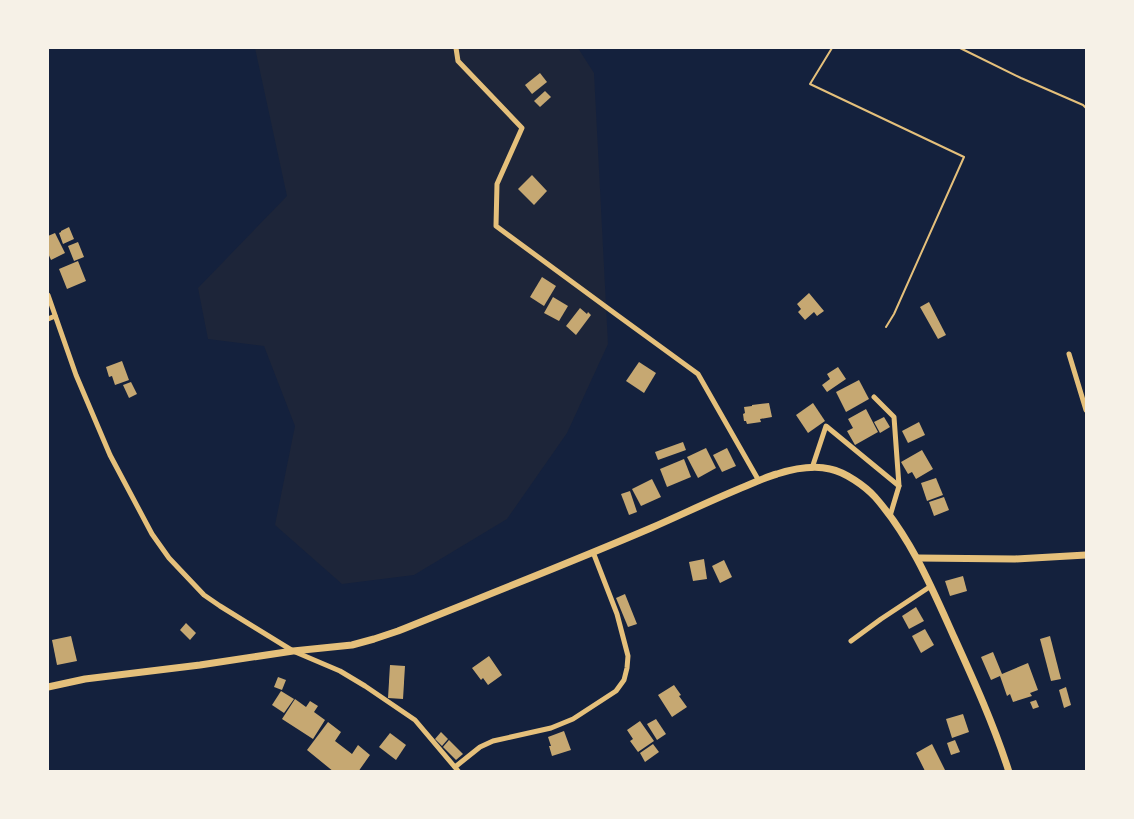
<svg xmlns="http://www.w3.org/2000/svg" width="1134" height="819" font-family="'PT Serif',serif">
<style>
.green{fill:#1d2539}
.building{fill:#c6a872}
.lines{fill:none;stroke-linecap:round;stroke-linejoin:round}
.path{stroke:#e5c07b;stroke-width:2}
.minor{stroke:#e5c07b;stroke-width:5}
.tertiary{stroke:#e5c07b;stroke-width:7}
</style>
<rect width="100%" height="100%" fill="#14213d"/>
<path class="green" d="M 255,48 L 578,48 L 594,73 L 608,344 L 567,433 L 507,519 L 414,575 L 342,584 L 275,525 L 295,426 L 264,346 L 208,339 L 198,288 L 287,196 Z"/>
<g class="building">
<path d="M 540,73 L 547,82 L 532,94 L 525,85 Z"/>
<path d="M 545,91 L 551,97 L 540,107 L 534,101 Z"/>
<path d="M 532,175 L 547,191 L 534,205 L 518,189 Z"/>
<path d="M 69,227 L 74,239 L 63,244 L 59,233 L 61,232 L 61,231 Z"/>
<path d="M 55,233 L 65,253 L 51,260 L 48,253 L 48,236 Z"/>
<path d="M 78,242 L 84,257 L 74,261 L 68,246 Z"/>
<path d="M 78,261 L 86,281 L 67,289 L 59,269 Z"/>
<path d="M 542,277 L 556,286 L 544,306 L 530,297 Z"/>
<path d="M 809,293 L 824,311 L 817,316 L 814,312 L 805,320 L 798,312 L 801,309 L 797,304 Z"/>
<path d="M 553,297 L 568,306 L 559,321 L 544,313 Z"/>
<path d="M 929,302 L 946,335 L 938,339 L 920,307 Z"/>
<path d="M 580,308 L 587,314 L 588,312 L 591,315 L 576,335 L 566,326 Z"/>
<path d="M 122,361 L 129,380 L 115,385 L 112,376 L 109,377 L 106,367 Z"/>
<path d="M 639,362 L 656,373 L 644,393 L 626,381 Z"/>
<path d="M 838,367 L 846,379 L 827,392 L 822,385 L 830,379 L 827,374 Z"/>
<path d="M 859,380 L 869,399 L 846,412 L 836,392 Z"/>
<path d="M 131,382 L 137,394 L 129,398 L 123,385 Z"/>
<path d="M 769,403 L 772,417 L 760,419 L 761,422 L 747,424 L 746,421 L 744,421 L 743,414 L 745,413 L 744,407 L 752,406 L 752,405 Z"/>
<path d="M 813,403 L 825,421 L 808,433 L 796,415 Z"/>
<path d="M 866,409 L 878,432 L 855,445 L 847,431 L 853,428 L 848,419 Z"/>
<path d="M 884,417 L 890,427 L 880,433 L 874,422 Z"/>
<path d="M 919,422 L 925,435 L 908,443 L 902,431 Z"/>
<path d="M 683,442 L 686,450 L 658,460 L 655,452 Z"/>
<path d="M 706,448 L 716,468 L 698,478 L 687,457 Z"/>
<path d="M 727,448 L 736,466 L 722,472 L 713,455 Z"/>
<path d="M 922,450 L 933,469 L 916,479 L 912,472 L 908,474 L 901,462 Z"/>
<path d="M 684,459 L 691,477 L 667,487 L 660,469 Z"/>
<path d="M 936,478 L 943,495 L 927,501 L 921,483 Z"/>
<path d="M 652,479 L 661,497 L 641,506 L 632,489 Z"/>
<path d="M 630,491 L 637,512 L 629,515 L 621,494 Z"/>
<path d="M 944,497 L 949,510 L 934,516 L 929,502 Z"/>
<path d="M 704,559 L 707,579 L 693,581 L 689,562 Z"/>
<path d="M 724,560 L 732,577 L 720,583 L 712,566 Z"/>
<path d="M 963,576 L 967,591 L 950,596 L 945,581 Z"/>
<path d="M 625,594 L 637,624 L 628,627 L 616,598 Z"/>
<path d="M 916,607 L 924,621 L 909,629 L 902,616 Z"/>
<path d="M 186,623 L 196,633 L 190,640 L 180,630 Z"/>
<path d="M 925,629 L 934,645 L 921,653 L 912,636 Z"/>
<path d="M 71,636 L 77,661 L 57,665 L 52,640 Z"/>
<path d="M 1050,636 L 1061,679 L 1051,681 L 1040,639 Z"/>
<path d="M 993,652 L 1002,674 L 1028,663 L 1038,690 L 1030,693 L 1032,696 L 1013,702 L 1010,694 L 1007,696 L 1000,676 L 991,680 L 981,657 Z"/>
<path d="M 489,656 L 502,675 L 488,685 L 483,678 L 481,680 L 472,668 Z"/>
<path d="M 390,665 L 405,666 L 403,699 L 388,698 Z"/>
<path d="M 278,677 L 286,680 L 282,690 L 274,687 Z"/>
<path d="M 674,685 L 681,695 L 679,696 L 687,707 L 672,717 L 658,695 Z"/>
<path d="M 1066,687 L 1071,705 L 1064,708 L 1059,690 Z"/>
<path d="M 281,691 L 294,699 L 284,713 L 272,705 Z"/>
<path d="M 295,699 L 306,707 L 310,701 L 318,706 L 314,712 L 325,720 L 313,739 L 282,719 Z"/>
<path d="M 1036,700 L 1039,707 L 1033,709 L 1030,702 Z"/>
<path d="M 963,714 L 969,732 L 952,738 L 946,719 Z"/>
<path d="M 656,719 L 666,734 L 657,740 L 647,724 Z"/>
<path d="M 640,721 L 654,741 L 638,752 L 630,741 L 633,739 L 627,730 Z"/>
<path d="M 328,722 L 341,732 L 335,741 L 352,754 L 358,745 L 370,755 L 358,772 L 334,772 L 307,750 Z"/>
<path d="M 564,731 L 571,750 L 552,756 L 549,746 L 551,746 L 548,737 Z"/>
<path d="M 441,732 L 448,739 L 442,746 L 435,739 Z"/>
<path d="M 390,733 L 406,745 L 396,760 L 379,747 Z"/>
<path d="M 449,740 L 463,754 L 456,760 L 443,747 Z"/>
<path d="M 955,740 L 960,752 L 951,755 L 947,743 Z"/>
<path d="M 653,744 L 659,752 L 645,762 L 640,753 Z"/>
<path d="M 932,744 L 945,770 L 942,772 L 928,772 L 927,770 L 925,771 L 916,753 Z"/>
</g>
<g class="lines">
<g class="path">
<path d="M 832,48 L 810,84 L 964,157 L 894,314 L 886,327"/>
<path d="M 960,48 L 1021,78 L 1083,105 L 1086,108"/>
</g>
<g class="minor">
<path d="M 456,48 L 458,61 L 522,128 L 497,184 L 496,226 L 617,315 L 698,374 L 759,481"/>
<path d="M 48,295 L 76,375 L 110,455 L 152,534 L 169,558 L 204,595 L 220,606 L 293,651 L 340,671 L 365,686 L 415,720 L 459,772"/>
<path d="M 48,319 L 55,316"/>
<path d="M 1069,354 L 1086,410"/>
<path d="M 874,397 L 894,417 L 899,486 L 890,516"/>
<path d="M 812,468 L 826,426 L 899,486"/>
<path d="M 851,641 L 881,619 L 931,586"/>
<path d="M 455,767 L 480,747 L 493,741 L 551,728 L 573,719 L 616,691 L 624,680 L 627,668 L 628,656 L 617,614 L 593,552"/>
</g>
<g class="tertiary">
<path d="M 918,558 L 1015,559 L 1086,555"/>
<path d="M 48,687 L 85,679 L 200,665 L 293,651 L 352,645 L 374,639 L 398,631 C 482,597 567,564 651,528 C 683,514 714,499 746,486 C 756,482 766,477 777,474 C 793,469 813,465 830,469 C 845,472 865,486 875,497 C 911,538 932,588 954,637 C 974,681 994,725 1009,772"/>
</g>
</g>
<rect width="1134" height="819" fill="none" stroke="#f6f1e7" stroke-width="98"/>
</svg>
